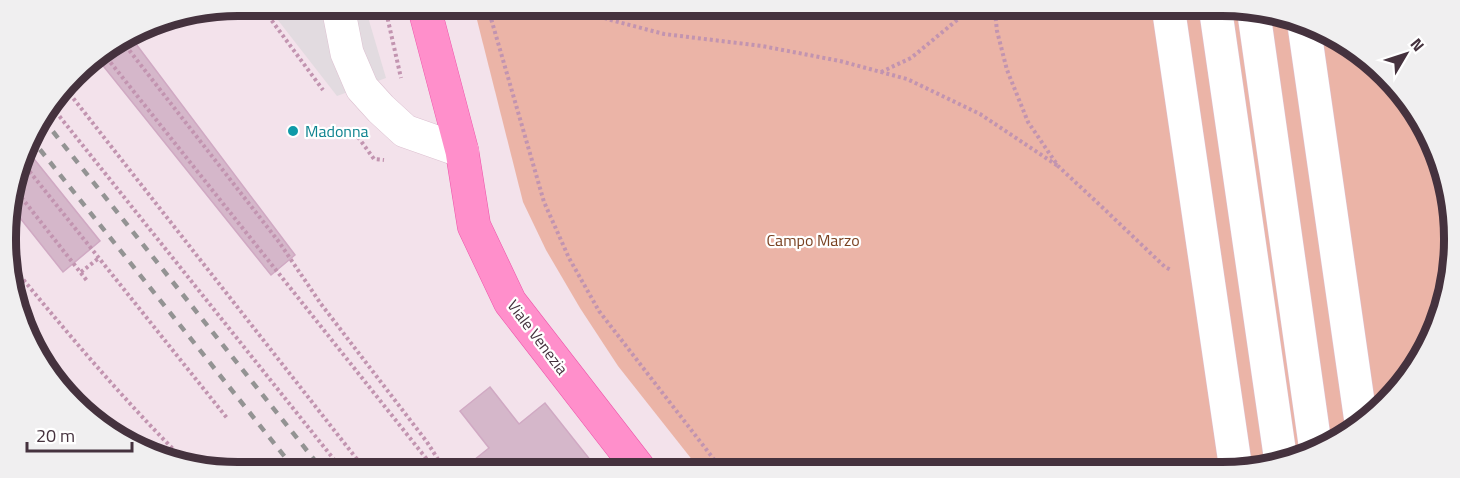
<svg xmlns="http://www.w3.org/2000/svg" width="1460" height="478" font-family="'Titillium Web',sans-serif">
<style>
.green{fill:#ebb4a7}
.parking{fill:#e2dbe0}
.building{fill:#d5b7ca;stroke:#d0a9c3;stroke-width:1.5}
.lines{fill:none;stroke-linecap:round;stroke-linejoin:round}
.minor-casing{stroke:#ddc1d1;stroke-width:34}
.major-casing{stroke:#ed56aa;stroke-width:34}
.path{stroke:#c294b0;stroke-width:4;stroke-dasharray:3 3;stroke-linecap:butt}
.minor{stroke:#fff;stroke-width:33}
.major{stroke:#ff8fcb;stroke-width:33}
.rail{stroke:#939393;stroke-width:4.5;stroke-dasharray:8 8;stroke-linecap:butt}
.culture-dot{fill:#0f9aa8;stroke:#fff;stroke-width:2}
.labels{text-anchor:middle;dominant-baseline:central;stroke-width:4.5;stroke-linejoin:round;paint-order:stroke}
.culture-label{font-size:16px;fill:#0d838f;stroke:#fff;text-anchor:start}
.park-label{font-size:16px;fill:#7a4222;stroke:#fff}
.street-label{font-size:16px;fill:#45323e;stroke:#fff}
.rim{fill:none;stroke:#45323e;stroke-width:8}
</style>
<rect width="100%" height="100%" fill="#f3e2eb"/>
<path class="green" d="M 474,8 L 1281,14 L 1363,54 L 1423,122 L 1452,208 L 1446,299 L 1423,356 L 1375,414 L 1310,454 L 1251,470 L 701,471 L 618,366 L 580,308 L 546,250 L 523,202 Z"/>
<path class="parking" d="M 267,6 L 365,7 L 386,78 L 337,96 Z"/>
<g class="building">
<path d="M 130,36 L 295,255 L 271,275 L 96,57 Z"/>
<path d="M 26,149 L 100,241 L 63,272 L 9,204 Z"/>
<path d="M 490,387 L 519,424 L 545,403 L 599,471 L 459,472 L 489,448 L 460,411 Z"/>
</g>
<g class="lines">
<g class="minor-casing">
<g id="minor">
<path d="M 338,7 L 347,53 L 362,88 L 381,109 L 405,131 L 462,151"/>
<path d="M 1169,13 L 1236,470"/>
<path d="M 1216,13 L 1281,462"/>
<path d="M 1254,14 L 1316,451"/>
<path d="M 1304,25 L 1361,422"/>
</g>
</g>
<g class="major-casing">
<path id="major" d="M 424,7 L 462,151 L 474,226 L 510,302 L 641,471"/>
</g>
<g class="path">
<path d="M 261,6 L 323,90"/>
<path d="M 385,7 L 401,78"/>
<path d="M 488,8 L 544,202 L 569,258 L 599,311 L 723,471"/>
<path d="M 582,9 L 607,19 L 664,34 L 762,46 L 840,61 L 907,79 L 980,114 L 1058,166"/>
<path d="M 995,12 L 997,31 L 1007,70 L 1028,122 L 1058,166 L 1102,207 L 1165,267 L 1171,270"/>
<path d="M 122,41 L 279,242 L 321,304 L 427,442 L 446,472"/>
<path d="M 103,53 L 437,472"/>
<path d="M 881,72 L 911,58 L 968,11"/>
<path d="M 66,89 L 367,472"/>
<path d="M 52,107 L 344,472"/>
<path d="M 358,137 L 374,159 L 384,160"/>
<path d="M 22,162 L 227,418"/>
<path d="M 14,188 L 88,282"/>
<path d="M 12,266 C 69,335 126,403 190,466"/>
<path d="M 81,272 L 99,258"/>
</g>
<use href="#minor" class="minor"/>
<use href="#major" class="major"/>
<g class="rail">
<path d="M 43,119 L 324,472"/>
<path d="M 30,137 L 297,472"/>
</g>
</g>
<circle class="culture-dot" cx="293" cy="131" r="6"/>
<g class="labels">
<g class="culture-label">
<text x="305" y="131">Madonna</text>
</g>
<g class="park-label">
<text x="813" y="240">Campo Marzo</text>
</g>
<g class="street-label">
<text transform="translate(538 337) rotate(53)">Viale Venezia</text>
</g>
</g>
<path d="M0 0H1460V478H0ZM238 16H1222A222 222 0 0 1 1444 238V240A222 222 0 0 1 1222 462H238A222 222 0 0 1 16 240V238A222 222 0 0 1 238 16Z" fill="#f0eff0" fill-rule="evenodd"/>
<path class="rim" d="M238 16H1222A222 222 0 0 1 1444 238V240A222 222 0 0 1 1222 462H238A222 222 0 0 1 16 240V238A222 222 0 0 1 238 16Z"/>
<g transform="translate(1406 54) rotate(51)" stroke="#ffffff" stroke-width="4.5" paint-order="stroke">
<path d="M0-4.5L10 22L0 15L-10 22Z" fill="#45323e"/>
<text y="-9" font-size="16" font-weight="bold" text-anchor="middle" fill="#45323e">N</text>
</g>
<path d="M27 442v9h105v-9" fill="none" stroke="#45323e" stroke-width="3"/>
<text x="36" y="442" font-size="18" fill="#45323e" stroke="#ffffff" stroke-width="4.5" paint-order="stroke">20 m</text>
</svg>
